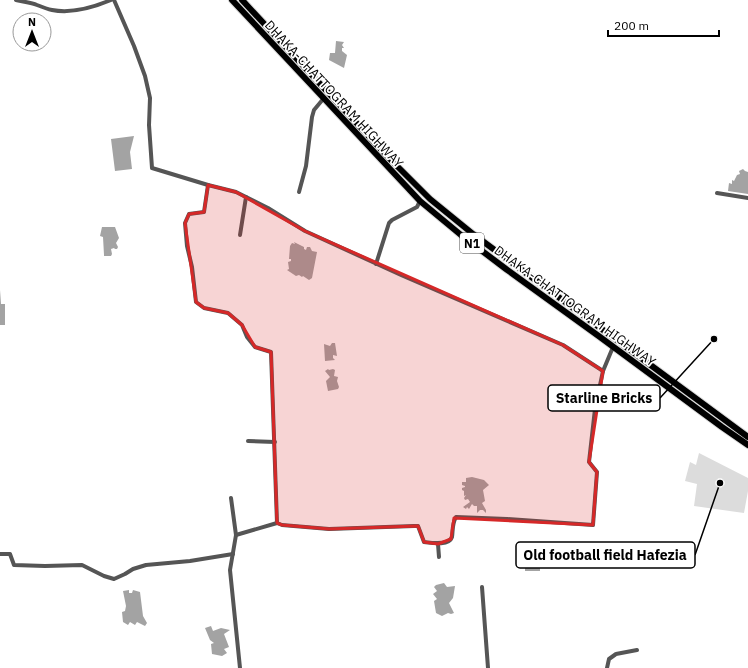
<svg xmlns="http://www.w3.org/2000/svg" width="748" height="668" font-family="'IBM Plex Sans',sans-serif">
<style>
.green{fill:#dcdcdc}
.water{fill:#a3a3a3}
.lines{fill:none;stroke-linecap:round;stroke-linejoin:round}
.highway-casing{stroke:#dbdbdb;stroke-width:8}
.minor{stroke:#555;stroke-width:4}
.highway{stroke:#000;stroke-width:6}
.marked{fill:#d62828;fill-opacity:0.2;stroke:#d62828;stroke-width:3;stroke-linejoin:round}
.labels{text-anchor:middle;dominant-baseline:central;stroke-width:3.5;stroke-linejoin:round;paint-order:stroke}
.shield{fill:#fff;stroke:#4c4c4c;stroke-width:1}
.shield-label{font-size:12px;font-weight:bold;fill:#000}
.street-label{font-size:13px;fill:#000;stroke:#fff}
.leader{fill:none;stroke:#000;stroke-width:1.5}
.callout-dot{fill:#000;stroke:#fff;stroke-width:1.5}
.callout{fill:#fff;stroke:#000;stroke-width:1.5}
.callout-label{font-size:14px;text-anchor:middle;font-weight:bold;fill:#000}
</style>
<rect width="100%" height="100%" fill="#fff"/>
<path class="green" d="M 699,453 L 748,478 L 748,491 L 744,513 L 694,506 L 697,484 L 685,481 L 690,462 L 696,465 Z"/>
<g class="water">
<path d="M 336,41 L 344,42 L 342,45 L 344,48 L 342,48 L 342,51 L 347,55 L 344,68 L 329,60 L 330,53 L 335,53 Z"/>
<path d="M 134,136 L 130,152 L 132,169 L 115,171 L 111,139 Z"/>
<path d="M 743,169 L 745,171 L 748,172 L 748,194 L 728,191 L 729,183 L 732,184 L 732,180 L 734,181 L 737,175 L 740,174 L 739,171 Z"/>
<path d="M 102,227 L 115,227 L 119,238 L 116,243 L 118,247 L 117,249 L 115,249 L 114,248 L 111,249 L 112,254 L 111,256 L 104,256 L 104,255 L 103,237 L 100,236 Z"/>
<path d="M 294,242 L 304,247 L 304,249 L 306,250 L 307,247 L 310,247 L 312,251 L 317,252 L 312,278 L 309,280 L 303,276 L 302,277 L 299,275 L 296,276 L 287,270 L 289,269 L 288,262 L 291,261 L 291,259 L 289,259 L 290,246 L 292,243 L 295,244 Z"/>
<path d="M 0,290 L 1,304 L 5,304 L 5,325 L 0,325 Z"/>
<path d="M 332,343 L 335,343 L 337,356 L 333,355 L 333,358 L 335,360 L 325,361 L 324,344 L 330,346 Z"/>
<path d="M 328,369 L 329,370 L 333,369 L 335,370 L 334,376 L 338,377 L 337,381 L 339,387 L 338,389 L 328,391 L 326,381 L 330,377 L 325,371 Z"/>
<path d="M 472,477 L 484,480 L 489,485 L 483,490 L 485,501 L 482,503 L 486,510 L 486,513 L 483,510 L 480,510 L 477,513 L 477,506 L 474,506 L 472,504 L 469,509 L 467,507 L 466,509 L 463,507 L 470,502 L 468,499 L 465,500 L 464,498 L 466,495 L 464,496 L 464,491 L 462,490 L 462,488 L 465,487 L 465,486 L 462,485 L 462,482 L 466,482 L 466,478 Z"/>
<path d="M 525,562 L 540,563 L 540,571 L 525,571 Z"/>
<path d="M 444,583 L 447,587 L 455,586 L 453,598 L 449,603 L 454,613 L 451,614 L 448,613 L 442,616 L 436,613 L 434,601 L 437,599 L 433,594 L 437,591 L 434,587 L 436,585 Z"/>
<path d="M 129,590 L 129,593 L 132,593 L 133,590 L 140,592 L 143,616 L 147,623 L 145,626 L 137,622 L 135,625 L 130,622 L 128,625 L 123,622 L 122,612 L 125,611 L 126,606 L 123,591 Z"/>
<path d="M 211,626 L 213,631 L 221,628 L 230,630 L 224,634 L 229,647 L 224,649 L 227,653 L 222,656 L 212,654 L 211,644 L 214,643 L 210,640 L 205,628 Z"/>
</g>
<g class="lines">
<g class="highway-casing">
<g id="highway">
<path d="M 232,0 L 420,201 L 461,235 L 506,269 L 600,337 L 722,427 L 748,445"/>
<path d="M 242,0 L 390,159 L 430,199 L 473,234 L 748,437"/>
</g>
</g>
<g class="minor">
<path d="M 16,0 C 23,2 30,2 37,5 C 42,7 47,9 52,10 C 72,14 92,8 111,0"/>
<path d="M 114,0 L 134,46 L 145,76 L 150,98 L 149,125 L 152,168 L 208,185 L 236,192 L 268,208 L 305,231 L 401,275 L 563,345 L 603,371"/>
<path d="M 208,185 L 204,212 L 189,214 L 185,223 L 187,246 L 192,267 L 196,302 L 204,308 L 228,313 L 242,325 L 247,337 L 255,347 L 271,352 L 277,523 L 236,535 L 230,570 L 240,668"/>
<path d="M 299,192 L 306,166 L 312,117 L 314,110 L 324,98"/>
<path d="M 717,193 L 748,198"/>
<path d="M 240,235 L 246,197"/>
<path d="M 376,264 L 389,223 L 392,220 L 417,207 L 420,201"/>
<path d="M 248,441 L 275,442"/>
<path d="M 231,498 L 236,535"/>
<path d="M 277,523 L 282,525 L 329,529 L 414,526 L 418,526 L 424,542 C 432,543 449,546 452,537 C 453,530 452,524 456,517 L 507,519 L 593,525 L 597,472 L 589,462 L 595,409 L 603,371 L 613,347"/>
<path d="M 438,544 L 439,557"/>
<path d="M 0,554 L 10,554 L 14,565 L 45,566 L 82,565 L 104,576 L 114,579 L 125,574 L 133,569 L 146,565 L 190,561 L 233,554"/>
<path d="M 482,587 L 488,668"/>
<path d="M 607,668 L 609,659 L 616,654 L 637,650"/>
</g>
<use href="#highway" class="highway"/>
</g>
<path class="marked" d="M 208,185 L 236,192 L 305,231 L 563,345 L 603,371 L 589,462 L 597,472 L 593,525 L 454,518 L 451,539 L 438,544 L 424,542 L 418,526 L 329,529 L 282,525 L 277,523 L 271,352 L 255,347 L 242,325 L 228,313 L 204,308 L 196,302 L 185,223 L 189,214 L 204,212 Z"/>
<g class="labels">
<rect class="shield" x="460" y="233" width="24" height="20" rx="3"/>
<g class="shield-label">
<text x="472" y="243">N1</text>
</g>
<g class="street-label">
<text transform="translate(334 94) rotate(47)">DHAKA-CHATTOGRAM HIGHWAY</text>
<text transform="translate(575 306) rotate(36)">DHAKA-CHATTOGRAM HIGHWAY</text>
</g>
</g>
<path class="leader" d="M714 339L660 398M720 483L695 555"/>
<g class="callout-dot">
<circle cx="714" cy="339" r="4"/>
<circle cx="720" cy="483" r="4"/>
</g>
<g class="callout">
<rect x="548" y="385" width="112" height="26" rx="4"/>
<rect x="516" y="542" width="179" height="26" rx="4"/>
</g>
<g class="callout-label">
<text x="604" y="403">Starline Bricks</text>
<text x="605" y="560">Old football field Hafezia</text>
</g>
<g transform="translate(32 32)"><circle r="19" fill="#ffffff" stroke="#999999"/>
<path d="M0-3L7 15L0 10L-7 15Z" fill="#000000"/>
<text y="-6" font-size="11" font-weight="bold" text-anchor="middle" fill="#000000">N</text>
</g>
<path d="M608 30v6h111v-6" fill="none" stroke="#000000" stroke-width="2"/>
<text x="614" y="30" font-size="12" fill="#000000" stroke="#ffffff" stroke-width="3" paint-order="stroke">200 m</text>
</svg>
